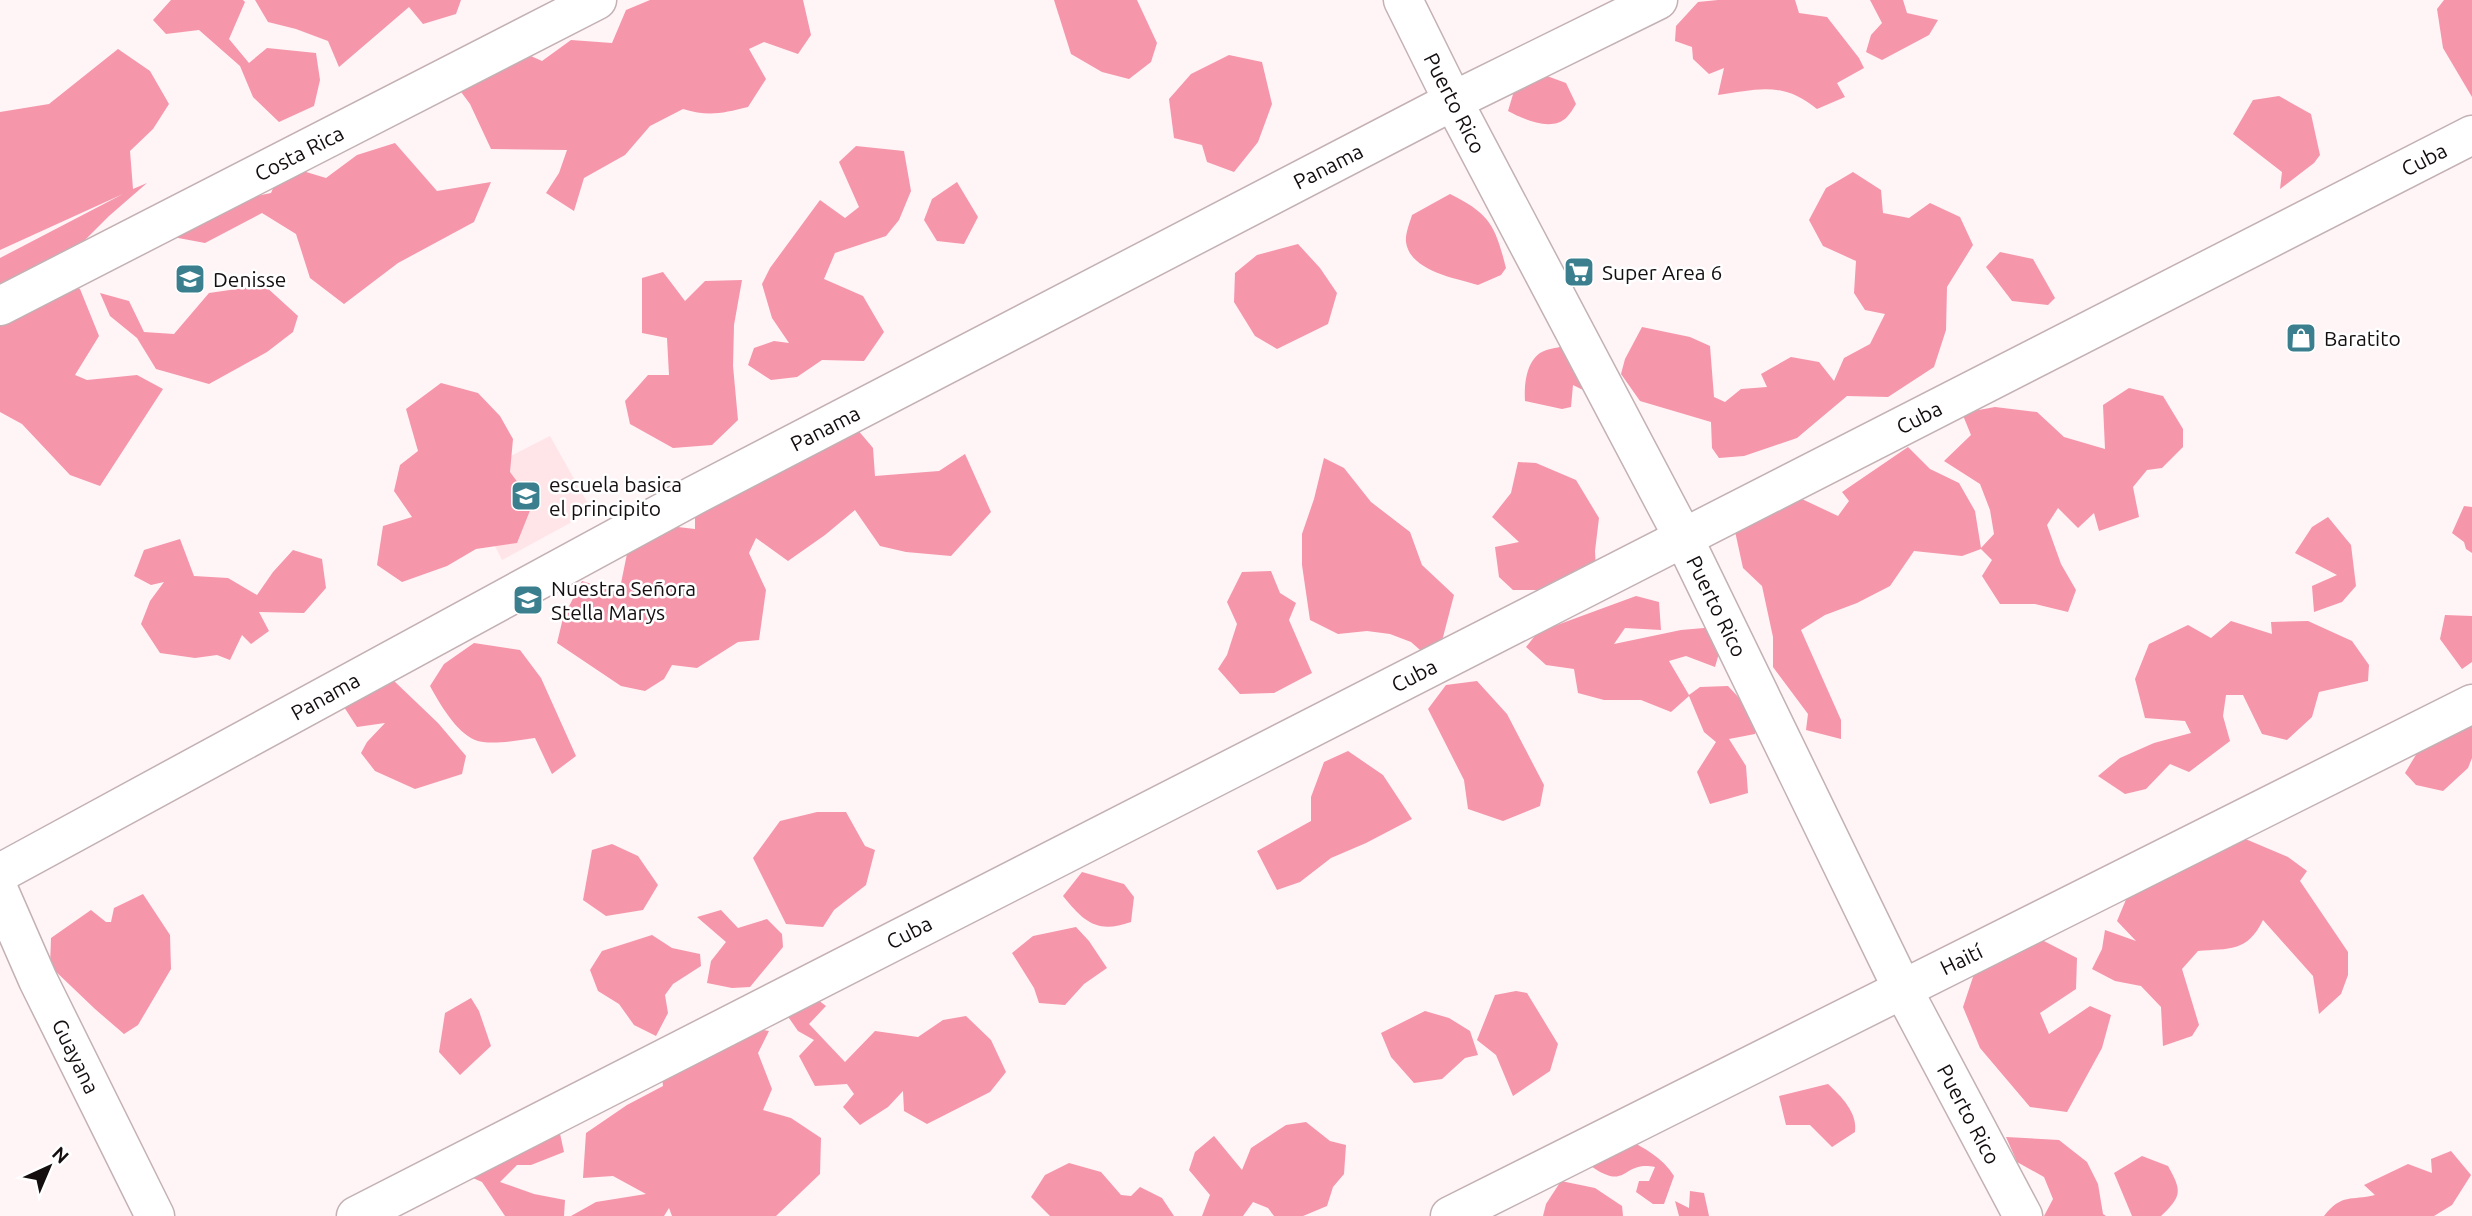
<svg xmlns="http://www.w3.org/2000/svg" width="2472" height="1216" font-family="Ubuntu,sans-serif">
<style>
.built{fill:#ffe4e8}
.forest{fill:#f596ab}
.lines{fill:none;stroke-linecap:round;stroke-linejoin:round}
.minor-casing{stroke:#c3b1b4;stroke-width:41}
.minor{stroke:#fff;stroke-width:38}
.labels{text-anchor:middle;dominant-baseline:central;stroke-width:5;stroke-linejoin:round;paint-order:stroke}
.street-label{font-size:21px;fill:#140e0f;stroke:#fff}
.poi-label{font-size:21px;fill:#140e0f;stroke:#fff;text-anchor:start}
</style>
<rect width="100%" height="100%" fill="#fff4f6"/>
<path class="built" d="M 550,436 L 592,511 L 502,560 L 462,481 Z"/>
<g class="forest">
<path d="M 171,0 L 243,0 L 245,2 L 229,39 L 249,63 L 267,48 L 316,53 L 320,80 L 314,106 L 279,122 L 253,97 L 240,66 L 199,30 L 166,34 L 153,20 Z"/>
<path d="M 255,0 L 461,0 L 456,14 L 423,24 L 409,7 L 339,67 L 328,41 L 296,29 L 268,22 Z"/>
<path d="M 650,0 L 803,0 L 811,35 L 798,54 L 764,42 L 749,49 L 766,79 L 748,107 C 723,113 709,117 683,109 L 650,126 L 625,155 L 584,178 L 574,211 L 546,193 L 559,173 L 567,150 L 491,149 L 470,104 L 450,77 L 513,48 L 542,61 L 571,40 L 612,43 L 626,10 Z"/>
<path d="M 1054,0 L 1137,0 L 1157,43 L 1151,62 L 1129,79 L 1102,72 L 1071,54 Z"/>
<path d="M 1718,0 L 1795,0 L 1799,13 L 1827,17 L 1859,58 L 1864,68 L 1837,83 L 1845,97 L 1817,109 C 1783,81 1758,89 1718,95 L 1724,68 L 1709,74 L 1693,59 L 1692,47 L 1675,41 L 1676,26 L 1698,2 Z"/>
<path d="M 1870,0 L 1903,0 L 1907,13 L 1938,20 L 1929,35 L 1882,60 L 1866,52 L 1871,35 L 1882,23 Z"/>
<path d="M 2444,0 L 2472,0 L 2472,97 L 2443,48 L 2437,9 Z"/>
<path d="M 118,49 L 150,71 L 169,104 L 153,129 L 130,151 L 133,189 L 147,183 L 109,216 L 54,271 L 80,289 L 99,336 L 75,375 L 87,380 L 137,375 L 163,389 L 100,486 L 70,475 L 22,424 L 0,412 L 0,258 L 123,194 L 0,250 L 0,112 L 49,104 Z"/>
<path d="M 1229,55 L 1262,62 L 1272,104 L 1258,142 L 1234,172 L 1207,162 L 1202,145 L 1174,138 L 1169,99 L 1191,74 Z"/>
<path d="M 1536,72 L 1566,83 L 1576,104 C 1573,109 1570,114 1566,118 C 1551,132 1523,119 1508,111 L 1514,91 Z"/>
<path d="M 2279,96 L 2311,114 L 2320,155 L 2314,163 L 2280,189 L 2282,172 L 2233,134 L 2253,100 Z"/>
<path d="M 395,143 L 437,191 L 491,182 L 474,222 L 398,263 L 344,304 L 310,278 L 296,234 L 262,213 L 205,243 L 157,234 L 218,204 L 271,193 L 283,165 L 326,178 L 357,155 Z"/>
<path d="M 856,146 L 904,151 L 911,191 L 899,220 L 886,236 L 835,253 L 824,279 L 863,296 L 884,332 L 864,361 L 822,360 L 797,377 L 771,380 L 748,365 L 754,348 L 774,341 L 789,343 L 772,318 L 762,284 L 770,268 L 820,200 L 845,218 L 859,207 L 839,162 Z"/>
<path d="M 1853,172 L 1881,190 L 1883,213 L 1909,218 L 1930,203 L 1960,217 L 1973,245 L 1947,287 L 1946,330 L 1934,367 L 1888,397 L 1847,396 L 1797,438 L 1744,456 L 1719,458 L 1712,448 L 1711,422 L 1640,401 L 1621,374 L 1625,359 L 1642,327 L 1690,337 L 1710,346 L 1714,397 L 1725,402 L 1741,389 L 1767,387 L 1761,374 L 1791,357 L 1819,362 L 1834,381 L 1844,358 L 1870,344 L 1885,314 L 1865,310 L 1854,293 L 1856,261 L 1823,246 L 1809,220 L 1826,188 Z"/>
<path d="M 957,182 L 978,217 L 964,244 L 937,241 L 924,220 L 932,199 Z"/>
<path d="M 1450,194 C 1490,214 1495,225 1506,268 L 1501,275 L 1478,285 C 1455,278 1410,271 1406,242 C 1405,234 1410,222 1412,215 Z"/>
<path d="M 1298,244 L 1320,268 L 1337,293 L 1328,324 L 1277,349 L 1255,336 L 1234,302 L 1235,273 L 1257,255 Z"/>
<path d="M 2000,252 L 2033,259 L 2055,298 L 2048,305 L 2012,301 L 1986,267 Z"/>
<path d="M 663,272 L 685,301 L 705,281 L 742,280 L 734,325 L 733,366 L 738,420 L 712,445 L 673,448 L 630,424 L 625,401 L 648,375 L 669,375 L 667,338 L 642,333 L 642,278 Z"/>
<path d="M 264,285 L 298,316 L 293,332 L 267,352 L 209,384 L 156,369 L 137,338 L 110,316 L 100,293 L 129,301 L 144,332 L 174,334 L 209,293 Z"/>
<path d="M 1563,346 L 1585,391 L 1573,385 L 1571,407 L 1562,409 L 1525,401 C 1524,385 1526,363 1540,353 C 1546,349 1557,348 1563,346 Z"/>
<path d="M 441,383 L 478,393 L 500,416 L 513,439 L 510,472 L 533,503 L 517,543 L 476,549 L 447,566 L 402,582 L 377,565 L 383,526 L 412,517 L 394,491 L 400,465 L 418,451 L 406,409 Z"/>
<path d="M 2129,388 L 2163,396 L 2183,429 L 2183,447 L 2162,468 L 2147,470 L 2133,487 L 2139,517 L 2099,531 L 2094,513 L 2078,528 L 2058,508 L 2047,525 L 2061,564 L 2076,590 L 2068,612 L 2035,604 L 2000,604 L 1982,576 L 1992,560 L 1981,549 L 1962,556 L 1914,551 L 1890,586 L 1857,603 L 1825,615 L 1801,630 L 1841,720 L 1841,739 L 1806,730 L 1808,714 L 1773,667 L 1773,637 L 1762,586 L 1743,568 L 1733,522 L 1787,492 L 1838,516 L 1849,501 L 1842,492 L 1908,447 L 1930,469 L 1959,483 L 1975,511 L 1981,548 L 1994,534 L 1990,510 L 1980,484 L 1944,461 L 1971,435 L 1962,413 L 1995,407 L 2037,412 L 2064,437 L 2105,449 L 2103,405 Z"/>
<path d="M 857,429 L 873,448 L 875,476 L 939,471 L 965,454 L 991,512 L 951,556 L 906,552 L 880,546 L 855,510 L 825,535 L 788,561 L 756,538 L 749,553 L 766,590 L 759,640 L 738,642 L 697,668 L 672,665 L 664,679 L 645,691 L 621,686 L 557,643 L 563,618 L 582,581 L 619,593 L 629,544 L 669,526 L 695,529 L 695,495 Z"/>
<path d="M 1324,458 L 1344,468 L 1371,502 L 1410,532 L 1422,565 L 1454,595 L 1436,664 L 1411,642 L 1390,634 L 1367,631 L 1338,634 L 1310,620 L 1302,565 L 1302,534 L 1314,499 Z"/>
<path d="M 1518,462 L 1536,463 L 1576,480 L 1599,518 L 1595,551 L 1596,571 L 1559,590 L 1513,590 L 1499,577 L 1495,547 L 1519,542 L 1492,517 L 1511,493 Z"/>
<path d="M 2464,506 L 2472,507 L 2472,553 L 2466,549 L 2464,542 L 2452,533 Z"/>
<path d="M 2328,517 L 2351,545 L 2356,586 L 2342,602 L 2314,612 L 2312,586 L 2337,575 L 2295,553 L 2312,527 Z"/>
<path d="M 180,539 L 194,576 L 228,578 L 257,595 L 273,572 L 293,550 L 322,559 L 326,588 L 304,613 L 259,612 L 269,631 L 251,644 L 242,635 L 230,660 L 217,655 L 195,658 L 160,653 L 141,624 L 150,601 L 164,582 L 151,585 L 134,576 L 144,550 Z"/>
<path d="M 1271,571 L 1280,593 L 1296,603 L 1289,620 L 1312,673 L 1274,693 L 1240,694 L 1218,669 L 1227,655 L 1237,624 L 1227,602 L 1242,572 Z"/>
<path d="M 1636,596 L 1659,602 L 1661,630 L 1625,628 L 1614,644 L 1681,630 L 1727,626 L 1715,667 L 1686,656 L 1669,661 L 1689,695 L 1700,687 L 1728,686 L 1758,718 L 1755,734 L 1729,739 L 1746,766 L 1748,793 L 1710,804 L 1697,772 L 1716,742 L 1704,732 L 1689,696 L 1671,712 L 1641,700 L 1604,700 L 1578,693 L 1574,669 L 1546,665 L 1526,647 L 1538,632 Z"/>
<path d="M 2445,615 L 2472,616 L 2472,662 L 2462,669 L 2440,639 Z"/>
<path d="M 2231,621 L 2272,634 L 2271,622 L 2308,621 L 2352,641 L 2369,665 L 2368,681 L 2319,692 L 2312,717 L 2287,740 L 2262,734 L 2243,695 L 2226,695 L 2223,716 L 2230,741 L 2189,772 L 2170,764 L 2146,789 L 2125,794 L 2098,776 L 2120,758 L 2154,743 L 2191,733 L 2185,721 L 2145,718 L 2135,679 L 2149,644 L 2188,625 L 2211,638 Z"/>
<path d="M 474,643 L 520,650 L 541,678 L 576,756 L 552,774 L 535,738 C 519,740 490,746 475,740 C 456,732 440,704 430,686 L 444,664 Z"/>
<path d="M 393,680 L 438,723 L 466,756 L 462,774 L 415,789 L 375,771 L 361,753 L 367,742 L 385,723 L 357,727 L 344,707 L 355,698 L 373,693 Z"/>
<path d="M 1477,681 L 1507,714 L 1544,785 L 1540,806 L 1503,821 L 1468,809 L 1464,780 L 1428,709 L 1446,685 Z"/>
<path d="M 2472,702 L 2472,758 L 2468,768 L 2443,791 L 2416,785 L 2405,773 L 2420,748 Z"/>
<path d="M 1348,751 L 1383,775 L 1412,819 L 1366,843 L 1331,858 L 1300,882 L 1277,890 L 1257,851 L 1311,821 L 1311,797 L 1324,762 Z"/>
<path d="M 817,812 L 846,812 L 865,846 L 875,850 L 866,885 L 834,910 L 823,927 L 786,924 L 753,858 L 780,821 Z"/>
<path d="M 2236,835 L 2288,857 L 2307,871 L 2300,881 L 2348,952 L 2348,975 L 2341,994 L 2319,1014 L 2313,976 L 2263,920 C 2247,953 2229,948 2198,951 L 2182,969 L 2199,1025 L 2192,1036 L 2163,1046 L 2161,1007 L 2141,986 L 2115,981 L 2092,969 L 2102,949 L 2105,930 L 2136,941 L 2117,921 L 2130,890 Z"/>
<path d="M 612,844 L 638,856 L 658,885 L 643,910 L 606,916 L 583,900 L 592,850 Z"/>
<path d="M 1082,872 L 1124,884 L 1134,897 L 1131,922 C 1097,934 1084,922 1063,896 Z"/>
<path d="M 143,894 L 170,935 L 171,969 L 138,1025 L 124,1034 L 95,1009 L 50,966 L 51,938 L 91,910 L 106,922 L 111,922 L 114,908 Z"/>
<path d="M 721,910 L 738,928 L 767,919 L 782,934 L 783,947 L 750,987 L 732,988 L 707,983 L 711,961 L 726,942 L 697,917 Z"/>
<path d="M 1076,927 L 1089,941 L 1107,968 L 1084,984 L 1065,1005 L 1039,1003 L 1034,988 L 1012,953 L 1033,936 Z"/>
<path d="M 652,935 L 672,948 L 700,954 L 701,966 L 673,984 L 665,995 L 668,1013 L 656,1036 L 634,1025 L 619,1004 L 598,991 L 590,970 L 602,951 Z"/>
<path d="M 2038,938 L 2077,958 L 2076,989 L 2040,1013 L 2049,1034 L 2090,1006 L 2111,1015 L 2102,1048 L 2067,1112 L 2030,1107 L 1980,1048 L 1963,1007 L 1977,965 Z"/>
<path d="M 806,991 L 826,1006 L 809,1024 L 845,1062 L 875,1031 L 918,1037 L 943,1020 L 966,1016 L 991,1040 L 1006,1072 L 990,1092 L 927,1124 L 904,1111 L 903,1091 L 888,1107 L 860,1125 L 843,1107 L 854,1094 L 847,1084 L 815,1086 L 799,1056 L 814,1040 L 798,1031 L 782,1008 Z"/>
<path d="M 1516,991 L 1527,993 L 1558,1044 L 1550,1071 L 1513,1096 L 1496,1055 L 1477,1040 L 1495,995 Z"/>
<path d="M 471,998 L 479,1011 L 491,1046 L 460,1075 L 439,1052 L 445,1013 Z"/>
<path d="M 1425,1011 L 1449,1018 L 1470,1031 L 1478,1055 L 1465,1058 L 1442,1079 L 1414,1083 L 1391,1057 L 1381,1033 Z"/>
<path d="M 743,1026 L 769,1031 L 758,1053 L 772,1089 L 763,1110 L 791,1118 L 821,1138 L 820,1174 L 776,1216 L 672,1216 L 669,1208 L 664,1216 L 571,1216 L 596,1202 L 646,1194 L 613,1176 L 583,1178 L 586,1133 L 627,1105 L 663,1086 L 661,1069 Z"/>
<path d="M 1828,1084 C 1841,1096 1858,1113 1855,1132 L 1832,1147 L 1810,1125 L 1786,1125 L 1779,1096 Z"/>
<path d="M 1306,1122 L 1330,1141 L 1346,1145 L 1344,1174 L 1333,1187 L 1327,1206 L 1303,1216 L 1274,1216 L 1268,1208 L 1253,1202 L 1243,1216 L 1202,1216 L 1210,1195 L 1189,1170 L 1195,1152 L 1214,1136 L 1242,1170 L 1251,1148 L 1286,1125 Z"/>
<path d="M 559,1129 L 564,1152 L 531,1165 L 517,1165 L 500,1182 L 534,1194 L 565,1200 L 564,1216 L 505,1216 L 482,1182 L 466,1175 Z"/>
<path d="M 2006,1137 L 2059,1140 L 2087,1162 L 2098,1184 L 2103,1214 L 2106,1216 L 2044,1216 L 2053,1199 L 2044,1177 L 2017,1162 Z"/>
<path d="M 1626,1138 C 1645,1149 1662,1157 1674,1176 L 1664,1204 L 1653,1204 L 1636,1192 L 1639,1181 L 1649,1181 L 1655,1167 C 1620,1160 1629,1194 1588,1164 Z"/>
<path d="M 2451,1151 L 2471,1175 L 2452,1205 L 2434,1216 L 2324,1216 C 2342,1193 2351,1201 2375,1195 L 2364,1185 L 2408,1164 L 2432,1173 L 2431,1159 Z"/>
<path d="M 2142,1156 L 2168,1166 C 2182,1191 2182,1196 2161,1216 L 2132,1216 L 2114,1173 Z"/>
<path d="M 1069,1163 L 1101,1172 L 1121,1195 L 1131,1196 L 1140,1187 L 1162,1198 L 1174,1216 L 1050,1216 L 1031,1197 L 1045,1175 Z"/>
<path d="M 1561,1181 L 1595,1188 L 1622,1206 L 1623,1216 L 1543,1216 L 1546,1204 Z"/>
<path d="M 1690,1191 L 1704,1193 L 1709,1216 L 1679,1216 L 1675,1201 L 1689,1208 Z"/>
</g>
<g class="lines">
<g class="minor-casing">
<g id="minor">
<path d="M 1403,0 L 1453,101 L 1683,537 L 1902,988 L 2023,1216"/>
<path d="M 0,306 L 597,0"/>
<path d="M 0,873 L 695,495 L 1453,101 L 1658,0"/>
<path d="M 0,893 L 38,980 L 155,1216"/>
<path d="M 356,1216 L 2472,135"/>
<path d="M 1450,1216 L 2472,704"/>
</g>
</g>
<use href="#minor" class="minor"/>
</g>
<defs>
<g id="supermarket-square" transform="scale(1.575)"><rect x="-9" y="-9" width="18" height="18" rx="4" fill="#3b7f8f" stroke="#fff"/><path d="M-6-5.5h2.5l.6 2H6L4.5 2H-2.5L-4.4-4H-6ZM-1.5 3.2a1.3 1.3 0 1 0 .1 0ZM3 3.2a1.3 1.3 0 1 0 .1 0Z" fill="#fff"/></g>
<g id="school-square" transform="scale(1.575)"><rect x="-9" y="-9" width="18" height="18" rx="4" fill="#3b7f8f" stroke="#fff"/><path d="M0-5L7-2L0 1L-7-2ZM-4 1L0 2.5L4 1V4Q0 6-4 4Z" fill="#fff"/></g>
<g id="shop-square" transform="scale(1.575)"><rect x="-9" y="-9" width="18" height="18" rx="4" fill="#3b7f8f" stroke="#fff"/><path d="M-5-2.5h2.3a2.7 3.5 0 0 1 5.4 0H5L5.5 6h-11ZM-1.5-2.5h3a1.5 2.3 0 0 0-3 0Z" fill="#fff"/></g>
</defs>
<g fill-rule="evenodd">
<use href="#supermarket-square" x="1579" y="272"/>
<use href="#school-square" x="190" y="279"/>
<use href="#shop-square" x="2301" y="338"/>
<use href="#school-square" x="526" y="496"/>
<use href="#school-square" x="528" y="600"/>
</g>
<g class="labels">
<g class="street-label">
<text transform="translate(1455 103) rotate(63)">Puerto Rico</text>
<text transform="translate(299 153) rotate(-27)">Costa Rica</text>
<text transform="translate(2424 159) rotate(-27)">Cuba</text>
<text transform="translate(1328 166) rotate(-27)">Panama</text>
<text transform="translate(1919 417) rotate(-27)">Cuba</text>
<text transform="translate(825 428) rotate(-27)">Panama</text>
<text transform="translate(1717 606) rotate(64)">Puerto Rico</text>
<text transform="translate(1414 675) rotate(-27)">Cuba</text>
<text transform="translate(325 696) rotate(-29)">Panama</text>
<text transform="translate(909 932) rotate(-27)">Cuba</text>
<text transform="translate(1961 959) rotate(-26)">Haití</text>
<text transform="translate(76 1056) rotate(64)">Guayana</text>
<text transform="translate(1969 1114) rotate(62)">Puerto Rico</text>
</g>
<g class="poi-label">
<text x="1602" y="272">Super Area 6</text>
<text x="213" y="279">Denisse</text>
<text x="2324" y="338">Baratito</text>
<text x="549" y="484">escuela basica<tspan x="549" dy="24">el principito</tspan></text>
<text x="551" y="588">Nuestra Señora<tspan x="551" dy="24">Stella Marys</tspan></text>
</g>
</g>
<g transform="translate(49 1167) rotate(44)" stroke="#ffffff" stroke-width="5" paint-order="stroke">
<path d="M0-5L12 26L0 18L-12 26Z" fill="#140e0f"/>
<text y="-10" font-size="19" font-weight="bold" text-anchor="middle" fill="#140e0f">N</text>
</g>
</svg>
